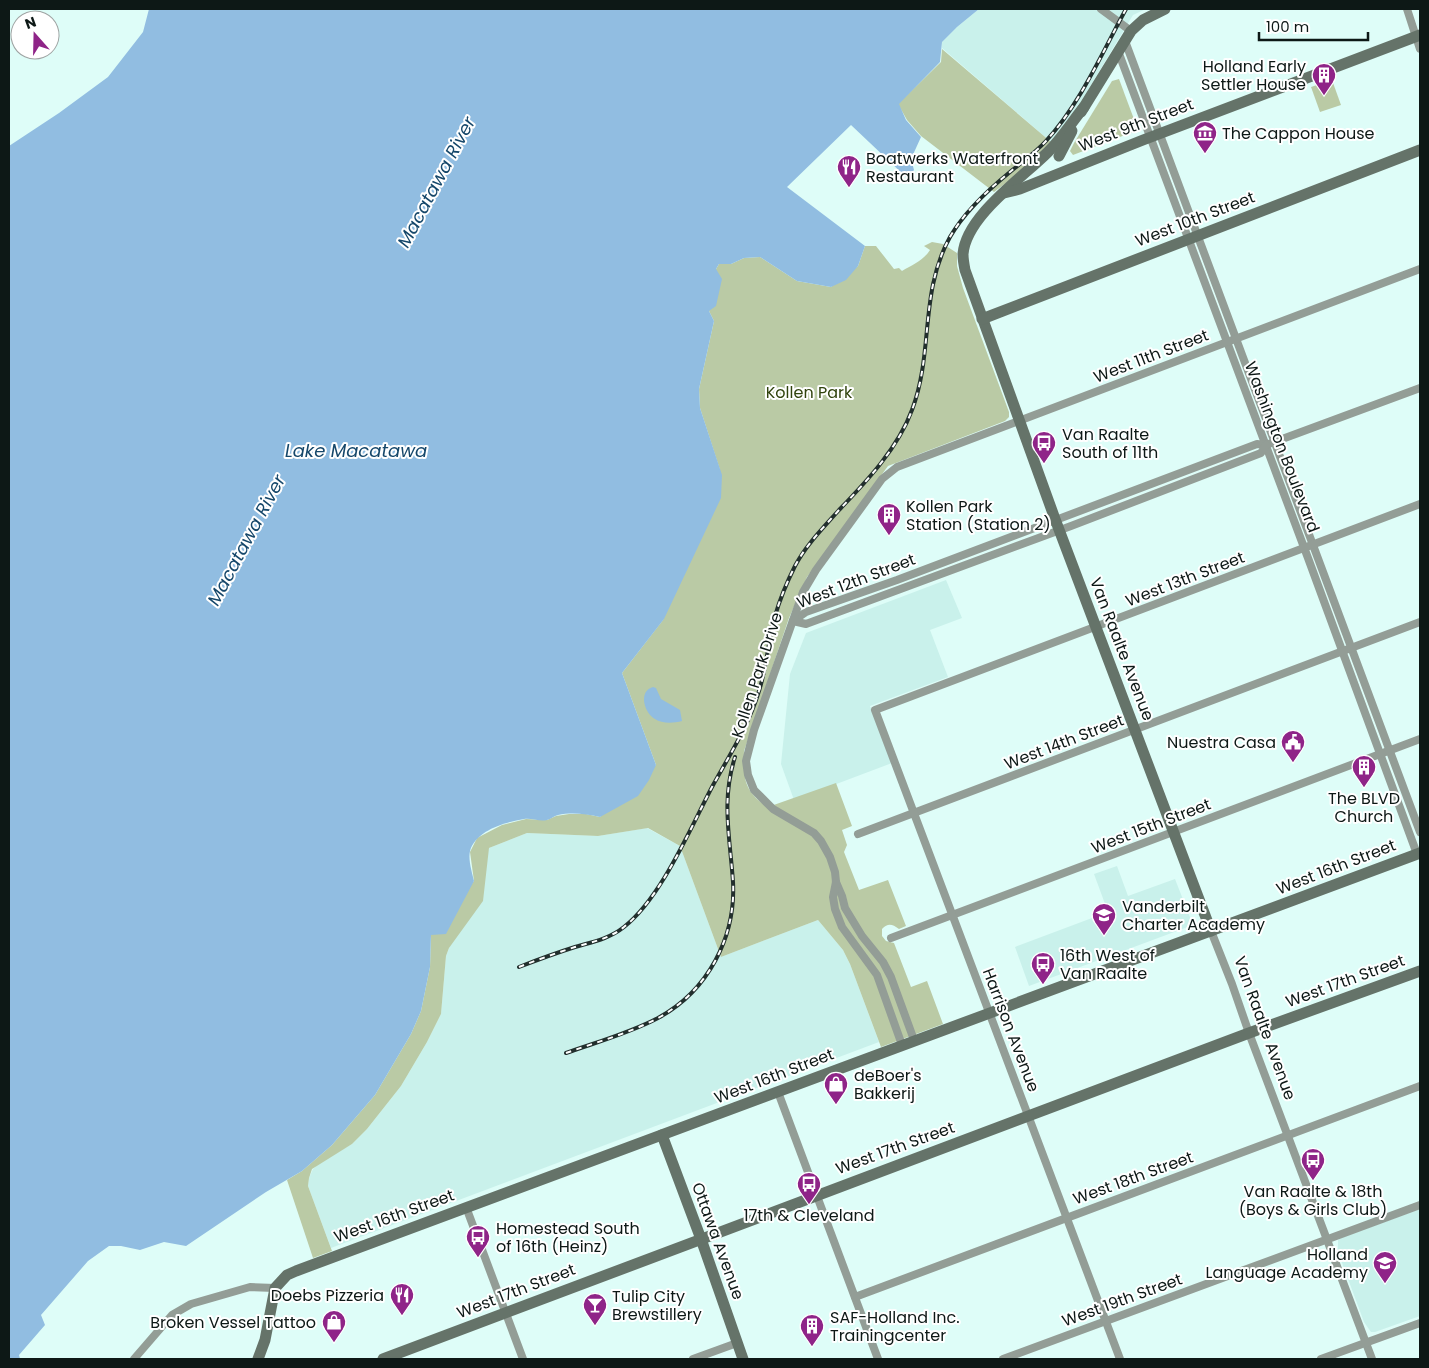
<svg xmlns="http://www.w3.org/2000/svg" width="1429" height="1368" font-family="Poppins,sans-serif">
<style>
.built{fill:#c9f1eb}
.green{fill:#bacaa5}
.water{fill:#91bde1}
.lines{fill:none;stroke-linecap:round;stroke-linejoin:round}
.street{stroke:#939d96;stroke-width:8}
.secondary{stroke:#657369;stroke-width:11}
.rail-casing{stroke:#222f2d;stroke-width:4}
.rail{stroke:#fff;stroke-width:2;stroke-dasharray:5.5;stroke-linecap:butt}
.labels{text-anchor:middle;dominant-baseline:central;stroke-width:4;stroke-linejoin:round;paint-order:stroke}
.poi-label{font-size:16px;fill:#0d1816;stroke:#fff;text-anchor:start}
.street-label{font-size:16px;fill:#0d1816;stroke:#fff}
.park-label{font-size:16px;fill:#30430d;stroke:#fff}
.water-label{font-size:18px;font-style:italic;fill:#15476a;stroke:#fff}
</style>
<rect width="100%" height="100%" fill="#defdf8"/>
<g class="built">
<path d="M 979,9 L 1146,9 L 1133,15 L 1073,115 L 1051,142 L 942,48 L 942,42 L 957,27 Z"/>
<path d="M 946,580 L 962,618 L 930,630 L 948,677 L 870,706 L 892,763 L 794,800 L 781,764 L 790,674 L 806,633 Z"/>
<path d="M 647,828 L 680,846 L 721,957 L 818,920 L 843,950 L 850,964 L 879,1042 L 331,1248 L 308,1186 L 309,1178 L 313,1169 L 319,1163 L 352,1144 L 367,1129 L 401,1086 L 427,1042 L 441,1014 L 446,956 L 489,848 L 527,833 L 598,836 Z"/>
<path d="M 1117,866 L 1128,896 L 1175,879 L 1193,925 L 1029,986 L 1015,947 L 1108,912 L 1094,874 Z"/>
<path d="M 1420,1209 L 1420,1316 L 1375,1332 L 1371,1332 L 1364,1322 L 1338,1252 L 1338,1240 L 1341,1238 Z"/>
</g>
<g class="green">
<path d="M 942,49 L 1051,142 L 1018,174 L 994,192 L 921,136 L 907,120 L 898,104 L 941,62 Z"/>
<path d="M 1119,79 L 1138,130 L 1073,155 L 1070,151 L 1074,143 L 1112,81 Z"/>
<path d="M 1332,80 L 1341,105 L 1320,112 L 1311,87 Z"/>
<path d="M 932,242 L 943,244 L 957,253 L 957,266 L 963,288 L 1009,412 L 1009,417 L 1005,421 L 888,466 L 807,577 L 789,618 L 744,751 C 743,778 744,792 768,807 L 836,783 L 852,826 L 842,830 L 847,845 L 844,852 L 859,890 L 888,880 L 906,926 L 899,929 C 892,924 888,923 882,929 L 882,936 L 886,941 L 894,943 L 911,987 L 927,981 L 943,1024 L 881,1047 L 850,964 L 843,950 L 818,920 L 721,957 L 680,846 L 648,828 L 598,836 L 527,833 L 489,848 L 483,901 L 449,948 L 446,956 L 441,1014 L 427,1042 L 401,1086 L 367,1129 L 352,1144 L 312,1169 L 309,1178 L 308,1186 L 332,1251 L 313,1258 L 287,1180 L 302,1171 L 332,1145 L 375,1095 L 411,1034 L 421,1011 L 430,967 L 431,935 L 474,881 L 470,852 L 477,838 L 502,825 L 526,819 L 547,820 L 556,816 L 569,814 L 586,814 L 600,817 L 656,765 L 622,673 L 663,620 L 720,470 L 700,408 L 699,389 L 714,321 L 709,311 L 716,269 L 719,264 L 731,264 L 744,258 L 760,257 L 797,281 L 831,287 L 858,266 L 865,246 L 876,246 L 894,269 L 899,268 L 902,271 C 912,265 923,261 930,250 L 924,246 Z"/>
</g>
<g class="water">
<path d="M 149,9 L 979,9 L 957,27 L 942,42 L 940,62 L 899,104 L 906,120 L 921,137 L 911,159 L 914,170 L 907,178 L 851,125 L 787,187 L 865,246 L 858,266 L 846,280 L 831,287 L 797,281 L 760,257 L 744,258 L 731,264 L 719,264 L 716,269 L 722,279 L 716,306 L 709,311 L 714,321 L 699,389 L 700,408 L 722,475 L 721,498 L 664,619 L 622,673 L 656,765 L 649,780 L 638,796 L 600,817 C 586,814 572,812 558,815 C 554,816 551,819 547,820 C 540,822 532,818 524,819 C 506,822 476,830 470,851 C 468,860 472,872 474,881 L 446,934 L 431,935 L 430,967 L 421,1011 L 411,1034 L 375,1095 L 332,1145 L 302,1171 L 266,1192 L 186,1246 L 164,1242 L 140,1250 L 121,1246 L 109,1246 L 88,1261 L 41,1315 L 45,1325 L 19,1355 L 20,1359 L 9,1359 L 9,146 L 59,113 L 108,77 L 143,32 Z"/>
<path d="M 653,687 L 656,688 L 661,699 L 680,710 L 682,721 C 674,723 662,724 655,719 C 644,713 638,691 653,687 Z"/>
</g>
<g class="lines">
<g class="street">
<path d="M 1101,9 L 1131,31"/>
<path d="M 1407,9 L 1420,49"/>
<path d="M 1125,41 L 1420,832"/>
<path d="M 1118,51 L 1308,558 L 1417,854"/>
<path d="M 793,621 L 806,612 L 897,580 L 1257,444 L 1266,445 L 1420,388"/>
<path d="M 793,621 L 806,624 L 1071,526 L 1261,453 L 1266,445"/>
<path d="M 858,834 L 1420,622"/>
<path d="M 836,882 L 842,896 L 845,908 L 862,936 L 883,962 L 891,977 L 914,1040"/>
<path d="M 1211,931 L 1232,984 L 1249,1033 L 1372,1359"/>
<path d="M 891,938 L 1420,739"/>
<path d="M 902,1045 L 877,975 L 842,927 L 835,909 L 833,897 L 836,882 L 835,872 L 830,857 L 821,841 L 814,833 L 773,809 L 754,790 L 748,775 L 746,761 L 754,730 L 803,592 L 816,570 L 882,479 L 897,467 L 1420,269"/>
<path d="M 778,1092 L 878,1359"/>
<path d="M 466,1207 L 523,1359"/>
<path d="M 855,1297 L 1420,1086"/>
<path d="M 134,1359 L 172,1315 L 191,1304 L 250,1287 L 275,1288"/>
<path d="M 693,1359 L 737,1343"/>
<path d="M 1003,1359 L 1420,1205"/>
<path d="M 1120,1359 L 875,710 L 1420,504"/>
<path d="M 1321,1359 L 1420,1323"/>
</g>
<g class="secondary">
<path d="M 1084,107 C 1072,122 1061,139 1048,152 C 1022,178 966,216 963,254 C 963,259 964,265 965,270 L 1055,519 L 1211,931"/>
<path d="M 1081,112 L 1131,31 L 1143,20 L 1165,9"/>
<path d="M 1059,156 L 1072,131"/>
<path d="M 1004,193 L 1020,189 L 1143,140 L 1420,35"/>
<path d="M 982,319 L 1420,150"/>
<path d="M 662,1135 L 701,1239 L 743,1359"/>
<path d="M 258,1359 L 265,1340 L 275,1288 L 287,1275 L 296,1271 L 1420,853"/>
<path d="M 383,1359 L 1249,1033 L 1420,971"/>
</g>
<g class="rail-casing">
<g id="rail">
<path d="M 519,967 C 537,960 556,953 575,947 C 592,942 609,939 624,927 C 661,898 690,829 712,787 C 729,756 749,725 759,691 C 767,667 768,640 775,616 C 780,599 787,582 795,566 C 806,545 823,528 839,510 C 867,481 898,448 912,410 C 934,352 919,293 950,237 C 965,211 988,190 1010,172 C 1022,162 1036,152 1046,141 C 1080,104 1102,53 1126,9"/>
<path d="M 566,1053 C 597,1042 630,1033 658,1018 C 708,991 736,937 733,882 C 730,837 721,801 735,757"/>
</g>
</g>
<use href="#rail" class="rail"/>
</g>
<defs>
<g id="building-pin" transform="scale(1.25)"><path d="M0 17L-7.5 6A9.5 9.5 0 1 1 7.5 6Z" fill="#8f2488" stroke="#fff"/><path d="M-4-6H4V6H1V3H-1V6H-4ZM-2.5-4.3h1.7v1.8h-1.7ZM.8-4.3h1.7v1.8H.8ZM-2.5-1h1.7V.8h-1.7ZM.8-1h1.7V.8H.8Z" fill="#fff"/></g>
<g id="museum-pin" transform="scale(1.25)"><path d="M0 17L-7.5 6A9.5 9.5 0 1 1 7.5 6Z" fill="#8f2488" stroke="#fff"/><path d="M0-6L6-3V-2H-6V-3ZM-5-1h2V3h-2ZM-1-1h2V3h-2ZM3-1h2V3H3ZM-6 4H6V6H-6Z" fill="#fff"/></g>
<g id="restaurant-pin" transform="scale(1.25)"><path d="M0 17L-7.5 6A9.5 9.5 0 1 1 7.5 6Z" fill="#8f2488" stroke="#fff"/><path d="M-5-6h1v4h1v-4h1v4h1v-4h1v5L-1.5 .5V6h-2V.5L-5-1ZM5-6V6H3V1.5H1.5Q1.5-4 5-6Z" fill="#fff"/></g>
<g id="bus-pin" transform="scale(1.25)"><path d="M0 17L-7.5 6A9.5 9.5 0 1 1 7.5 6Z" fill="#8f2488" stroke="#fff"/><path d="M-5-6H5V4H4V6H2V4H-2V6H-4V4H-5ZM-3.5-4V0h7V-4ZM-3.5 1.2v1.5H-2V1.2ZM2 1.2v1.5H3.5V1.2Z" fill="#fff"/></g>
<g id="civic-pin" transform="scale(1.25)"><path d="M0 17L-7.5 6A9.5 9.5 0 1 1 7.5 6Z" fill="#8f2488" stroke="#fff"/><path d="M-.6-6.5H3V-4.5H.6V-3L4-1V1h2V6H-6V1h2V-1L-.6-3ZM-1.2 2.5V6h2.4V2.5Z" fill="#fff"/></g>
<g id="school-pin" transform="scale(1.25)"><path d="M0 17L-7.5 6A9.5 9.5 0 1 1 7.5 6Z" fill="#8f2488" stroke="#fff"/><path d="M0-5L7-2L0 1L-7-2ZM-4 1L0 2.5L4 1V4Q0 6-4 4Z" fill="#fff"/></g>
<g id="shop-pin" transform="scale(1.25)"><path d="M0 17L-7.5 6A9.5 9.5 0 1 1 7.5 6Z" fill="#8f2488" stroke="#fff"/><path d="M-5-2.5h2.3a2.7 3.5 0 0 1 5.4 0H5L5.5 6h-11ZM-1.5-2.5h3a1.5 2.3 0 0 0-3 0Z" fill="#fff"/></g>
<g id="bar-pin" transform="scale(1.25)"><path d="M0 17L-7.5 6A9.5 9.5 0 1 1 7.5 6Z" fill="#8f2488" stroke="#fff"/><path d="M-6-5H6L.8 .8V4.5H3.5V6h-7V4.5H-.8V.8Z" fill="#fff"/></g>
</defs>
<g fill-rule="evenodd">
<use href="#building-pin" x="1324" y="75"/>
<use href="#museum-pin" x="1205" y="133"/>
<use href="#restaurant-pin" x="849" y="167"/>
<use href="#bus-pin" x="1044" y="443"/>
<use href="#building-pin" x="889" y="515"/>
<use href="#civic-pin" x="1293" y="742"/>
<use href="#building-pin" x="1364" y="767"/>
<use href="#school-pin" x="1104" y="915"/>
<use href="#bus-pin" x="1043" y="964"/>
<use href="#shop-pin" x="836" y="1084"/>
<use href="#bus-pin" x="1313" y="1160"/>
<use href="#bus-pin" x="809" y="1184"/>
<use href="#bus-pin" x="478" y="1237"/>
<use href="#school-pin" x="1385" y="1263"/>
<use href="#restaurant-pin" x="402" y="1295"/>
<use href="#bar-pin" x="595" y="1305"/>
<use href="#shop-pin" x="334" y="1322"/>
<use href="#building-pin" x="812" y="1326"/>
</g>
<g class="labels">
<g class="poi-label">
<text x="1306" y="66" text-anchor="end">Holland Early<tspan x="1306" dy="18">Settler House</tspan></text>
<text x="1222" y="133">The Cappon House</text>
<text x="866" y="158">Boatwerks Waterfront<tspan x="866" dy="18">Restaurant</tspan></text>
<text x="1062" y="434">Van Raalte<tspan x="1062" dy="18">South of 11th</tspan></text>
<text x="906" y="506">Kollen Park<tspan x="906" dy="18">Station (Station 2)</tspan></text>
<text x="1276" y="742" text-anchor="end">Nuestra Casa</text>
<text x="1364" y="798" text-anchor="middle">The BLVD<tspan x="1364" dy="18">Church</tspan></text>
<text x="1122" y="906">Vanderbilt<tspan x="1122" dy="18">Charter Academy</tspan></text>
<text x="1060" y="955">16th West of<tspan x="1060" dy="18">Van Raalte</tspan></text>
<text x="854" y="1075">deBoer's<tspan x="854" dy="18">Bakkerij</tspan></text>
<text x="1313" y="1191" text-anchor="middle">Van Raalte &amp; 18th<tspan x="1313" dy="18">(Boys &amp; Girls Club)</tspan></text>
<text x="809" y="1215" text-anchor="middle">17th &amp; Cleveland</text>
<text x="496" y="1228">Homestead South<tspan x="496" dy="18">of 16th (Heinz)</tspan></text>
<text x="1368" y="1254" text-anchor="end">Holland<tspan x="1368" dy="18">Language Academy</tspan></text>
<text x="384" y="1295" text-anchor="end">Doebs Pizzeria</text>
<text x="612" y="1296">Tulip City<tspan x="612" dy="18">Brewstillery</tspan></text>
<text x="830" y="1317">SAF-Holland Inc.<tspan x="830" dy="18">Trainingcenter</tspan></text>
<text x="316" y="1322" text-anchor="end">Broken Vessel Tattoo</text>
</g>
<g class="street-label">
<text transform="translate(1136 125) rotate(-21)">West 9th Street</text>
<text transform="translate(1195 219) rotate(-21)">West 10th Street</text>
<text transform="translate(1151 356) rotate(-21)">West 11th Street</text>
<text transform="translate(1282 447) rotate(69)">Washington Boulevard</text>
<text transform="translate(1185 579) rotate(-21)">West 13th Street</text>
<text transform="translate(856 581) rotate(-21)">West 12th Street</text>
<text transform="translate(1122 649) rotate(69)">Van Raalte Avenue</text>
<text transform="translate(757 675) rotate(-72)">Kollen Park Drive</text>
<text transform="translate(1064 742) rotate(-21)">West 14th Street</text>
<text transform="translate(1151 826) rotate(-21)">West 15th Street</text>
<text transform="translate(1336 867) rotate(-21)">West 16th Street</text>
<text transform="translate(1345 981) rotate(-20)">West 17th Street</text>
<text transform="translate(1265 1028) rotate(70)">Van Raalte Avenue</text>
<text transform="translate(1011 1030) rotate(69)">Harrison Avenue</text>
<text transform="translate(774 1076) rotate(-21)">West 16th Street</text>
<text transform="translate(895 1148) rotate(-20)">West 17th Street</text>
<text transform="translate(1133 1178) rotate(-20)">West 18th Street</text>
<text transform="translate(394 1216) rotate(-20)">West 16th Street</text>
<text transform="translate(718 1241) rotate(70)">Ottawa Avenue</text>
<text transform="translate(516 1291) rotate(-21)">West 17th Street</text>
<text transform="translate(1122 1300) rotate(-20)">West 19th Street</text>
</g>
<g class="park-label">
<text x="809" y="392">Kollen Park</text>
</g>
<g class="water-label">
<text transform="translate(436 182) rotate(-62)">Macatawa River</text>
<text x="356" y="450">Lake Macatawa</text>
<text transform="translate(246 540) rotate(-62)">Macatawa River</text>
</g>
</g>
<rect width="1429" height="1368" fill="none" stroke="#0d1816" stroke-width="20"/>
<g transform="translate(35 35) rotate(340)"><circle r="24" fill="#ffffff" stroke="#9ea3a2"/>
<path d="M0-4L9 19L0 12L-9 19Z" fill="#8f2488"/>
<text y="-8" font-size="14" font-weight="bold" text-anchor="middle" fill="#0d1816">N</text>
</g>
<path d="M1259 32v8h109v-8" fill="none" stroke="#0d1816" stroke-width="2.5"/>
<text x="1266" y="32" font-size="15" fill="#0d1816" stroke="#ffffff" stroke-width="4" paint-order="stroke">100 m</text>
</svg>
